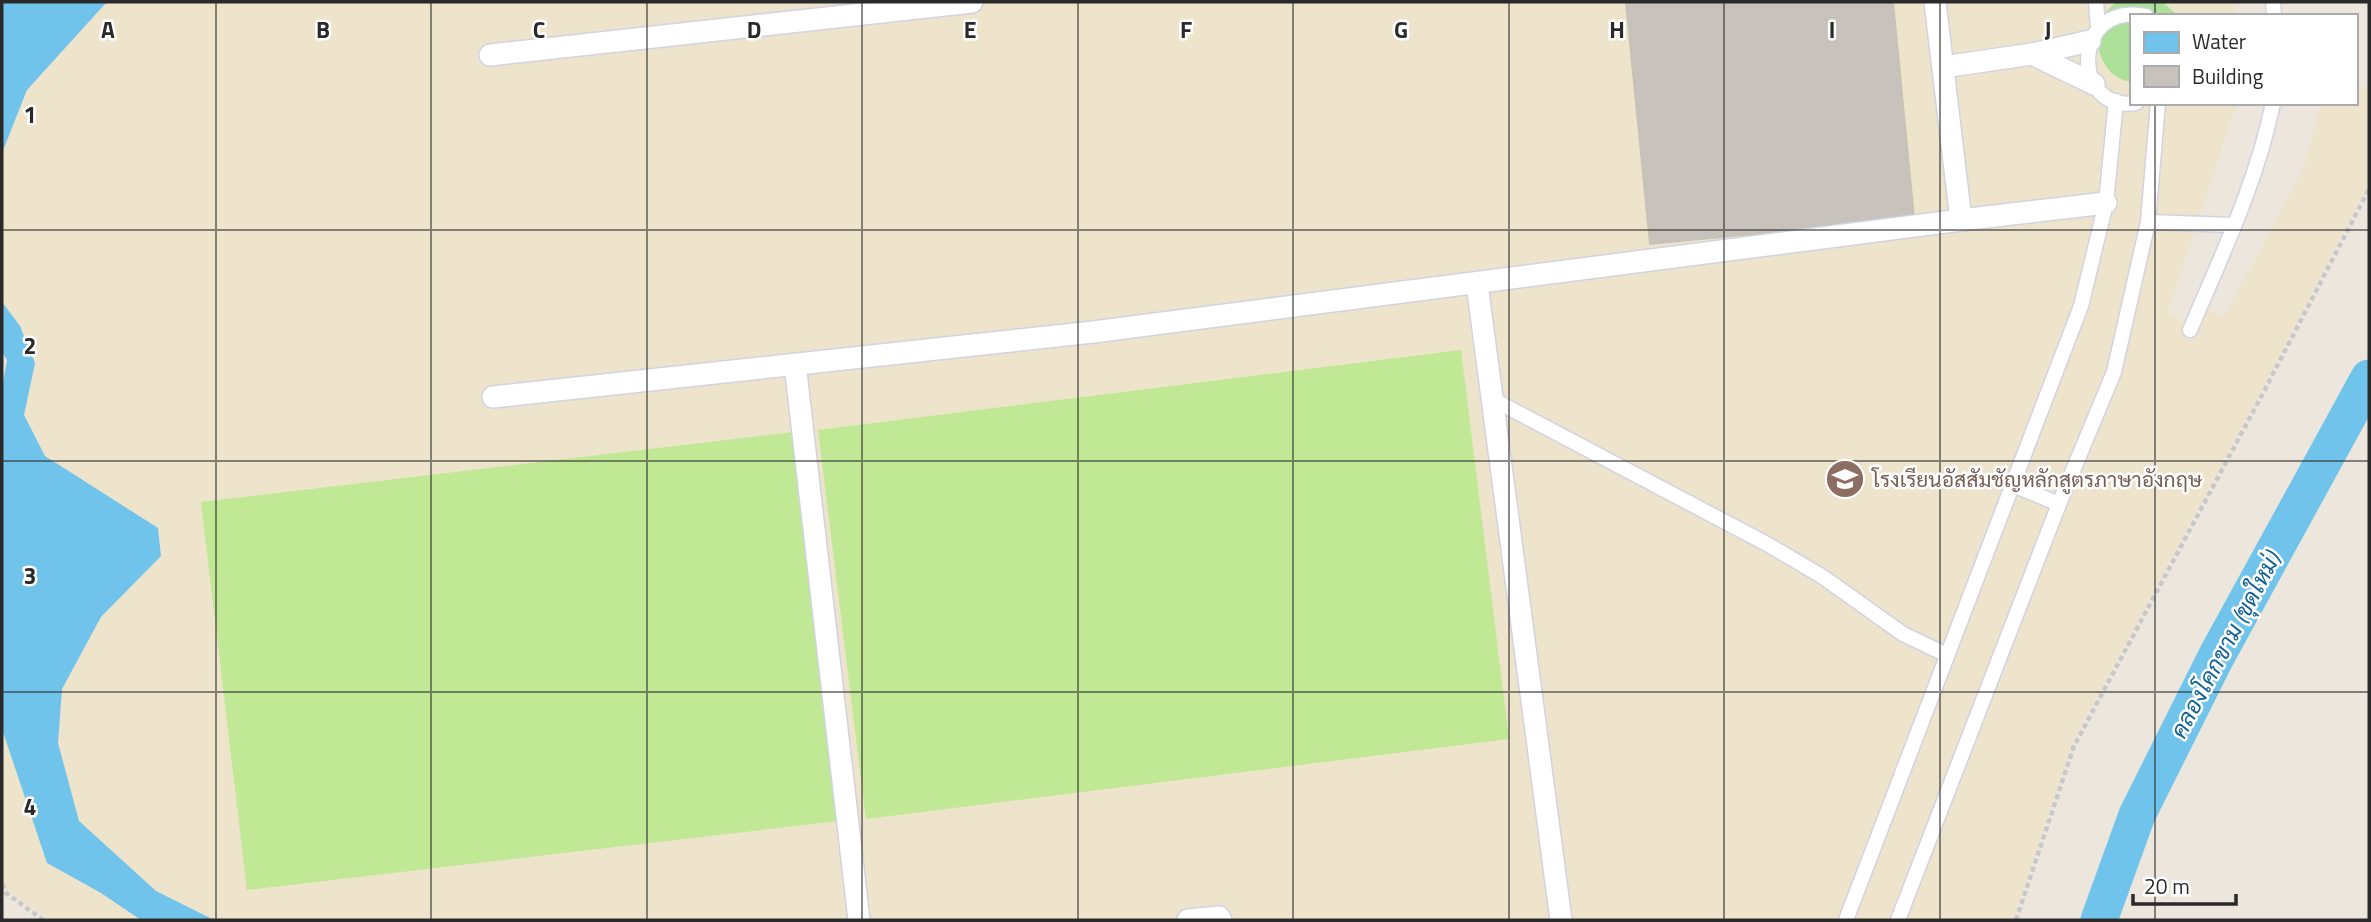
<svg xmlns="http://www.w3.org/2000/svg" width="2371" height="922" font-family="'Titillium Web',Sarabun,sans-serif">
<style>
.education{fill:#ede4cb}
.green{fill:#ade199}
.pitch{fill:#c0e895}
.water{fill:#70c4ec}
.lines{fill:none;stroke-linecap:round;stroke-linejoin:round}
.canal{stroke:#70c4ec;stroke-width:37}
.building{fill:#c7c2bb;stroke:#c7c2b5;stroke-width:2}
.service-casing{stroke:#d1d3e2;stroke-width:17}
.pedestrian-casing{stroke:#d1d3e2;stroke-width:24}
.path{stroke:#c8c8c8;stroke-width:4.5;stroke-dasharray:5 3.5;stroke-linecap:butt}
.service{stroke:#fff;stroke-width:14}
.pedestrian{stroke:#fff;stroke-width:21}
.grid{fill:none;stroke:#2a2a2a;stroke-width:2;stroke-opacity:0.55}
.labels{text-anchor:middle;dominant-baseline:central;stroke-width:5;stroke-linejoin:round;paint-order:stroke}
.education-label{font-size:21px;fill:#785e54;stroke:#fff;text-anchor:start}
.water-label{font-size:23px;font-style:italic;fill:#106197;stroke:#fff}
.grid-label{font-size:23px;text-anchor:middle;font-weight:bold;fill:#2a2a2a;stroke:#fff;stroke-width:5;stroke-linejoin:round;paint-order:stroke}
</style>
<rect width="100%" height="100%" fill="#ece6dc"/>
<g class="education">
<path d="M 111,2 L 1626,2 L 1651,244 L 1914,218 L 1893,2 L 2117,2 L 2112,6 L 2126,81 L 2131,82 L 2131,103 L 2237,103 L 2168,312 L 2188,324 L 2200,306 L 2224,317 L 2304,168 L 2321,103 L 2355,103 L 2355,88 L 2369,86 L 2369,182 L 2259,395 L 2071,745 L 2013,920 L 214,920 L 156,891 L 79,821 L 58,743 L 62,689 L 101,617 L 161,556 L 158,529 L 45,456 L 24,415 L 35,363 L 20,326 L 2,302 L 2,154 L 27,90 L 105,4 Z"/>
<path d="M 2163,2 L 2235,2 L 2236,16 L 2178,16 Z"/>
<path d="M 2,729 L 11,752 L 101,893 L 141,920 L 49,920 L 8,891 L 2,878 Z"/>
</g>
<path class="green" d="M 2117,2 L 2163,2 L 2178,16 L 2131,16 L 2131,82 C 2093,75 2087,22 2117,2 Z"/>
<g class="pitch">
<path d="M 1461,350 L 1509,739 L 866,819 L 818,430 Z"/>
<path d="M 793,432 L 838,821 L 247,890 L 201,502 Z"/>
</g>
<g class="water">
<path d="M 2,2 L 111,2 L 105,4 L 27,90 L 2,153 Z"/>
<path d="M 2,302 L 20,326 L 35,363 L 24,415 L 45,456 L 158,528 L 161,556 L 101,617 L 62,689 L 58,743 L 79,821 L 156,891 L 214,920 L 141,920 L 101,893 L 47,863 L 2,729 L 2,389 L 7,360 L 2,352 Z"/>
</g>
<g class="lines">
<path class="canal" d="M 2099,920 L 2137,815 L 2216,657 L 2369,378"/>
</g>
<path class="building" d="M 1626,2 L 1893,2 L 1914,218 L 1650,244 Z"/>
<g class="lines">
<g class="service-casing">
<g id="service">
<path d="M 2096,2 L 2098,27"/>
<path d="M 2273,2 L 2274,16"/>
<path d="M 2136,103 C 2071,114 2070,0 2146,16"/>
<path d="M 2148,222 L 2234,225"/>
<path d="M 2190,330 C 2221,257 2257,182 2273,103"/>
<path d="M 1494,400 L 1767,544 L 1823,577 L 1903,634 L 1947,655"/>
<path d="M 2013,485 L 2059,504"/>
<path d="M 1846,920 L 2081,306 L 2106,203 L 2116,101"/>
<path d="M 1898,920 L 2059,504 L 2114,372 L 2148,222 L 2158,103"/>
</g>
</g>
<g class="pedestrian-casing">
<g id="pedestrian">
<path d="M 1935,2 L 1961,220 L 2106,203"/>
<path d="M 2090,41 L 2032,54 L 2094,84"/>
<path d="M 490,55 L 972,2"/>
<path d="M 1943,67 L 2032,54"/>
<path d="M 1477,284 L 1561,920"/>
<path d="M 795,364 L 859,920"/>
<path d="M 493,397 L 1093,332 L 1961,220"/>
<path d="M 1188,920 L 1219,917 L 1221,920"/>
</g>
</g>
<g class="path">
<path d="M 2,884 L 6,893 L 43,920"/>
<path d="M 2016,920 L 2074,746 L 2261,397 L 2369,189"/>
</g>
<use href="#service" class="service"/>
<use href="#pedestrian" class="pedestrian"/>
</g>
<path class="grid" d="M 216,2 L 216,920M 431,2 L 431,920M 647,2 L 647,920M 862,2 L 862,920M 1078,2 L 1078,920M 1293,2 L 1293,920M 1509,2 L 1509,920M 1724,2 L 1724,920M 1940,2 L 1940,920M 2155,2 L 2155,16M 2155,103 L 2155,920M 2,230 L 2369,230M 2,461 L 2369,461M 2,692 L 2369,692"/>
<defs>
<g id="school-disc" transform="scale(2.0125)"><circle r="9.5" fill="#8d6e63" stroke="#fff"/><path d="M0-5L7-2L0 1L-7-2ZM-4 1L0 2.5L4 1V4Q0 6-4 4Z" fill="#fff"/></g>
</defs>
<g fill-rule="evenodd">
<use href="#school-disc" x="1845" y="479"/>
</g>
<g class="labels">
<g class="education-label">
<text x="1872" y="479">โรงเรียนอัสสัมชัญหลักสูตรภาษาอังกฤษ</text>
</g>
<g class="water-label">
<text transform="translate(2225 645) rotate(-62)">คลองโคกขาม (ขุดใหม่)</text>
</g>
</g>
<g class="grid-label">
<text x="108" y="38">A</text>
<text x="323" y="38">B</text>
<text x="539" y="38">C</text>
<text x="754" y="38">D</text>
<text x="970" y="38">E</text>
<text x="1186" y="38">F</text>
<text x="1401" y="38">G</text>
<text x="1617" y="38">H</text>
<text x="1832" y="38">I</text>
<text x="2048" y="38">J</text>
<text x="30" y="123">1</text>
<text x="30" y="354">2</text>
<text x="30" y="584">3</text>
<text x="30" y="815">4</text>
</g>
<rect width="2371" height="922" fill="none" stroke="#2a2a2a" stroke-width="7"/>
<rect x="2130" y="14" width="228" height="91" fill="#ffffff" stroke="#aaaaaa" stroke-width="2"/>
<rect x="2144" y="32" width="35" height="21" fill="#70c4ec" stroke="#aaaaaa" stroke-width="2"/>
<text x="2192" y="49" font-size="21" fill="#2a2a2a">Water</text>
<rect x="2144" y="66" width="35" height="21" fill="#c7c2bb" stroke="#aaaaaa" stroke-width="2"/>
<text x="2192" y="84" font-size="21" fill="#2a2a2a">Building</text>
<path d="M2133 894v10h103v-10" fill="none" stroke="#2a2a2a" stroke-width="3.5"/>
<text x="2144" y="894" font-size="21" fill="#2a2a2a" stroke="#ffffff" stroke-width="5" paint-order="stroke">20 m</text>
</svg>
